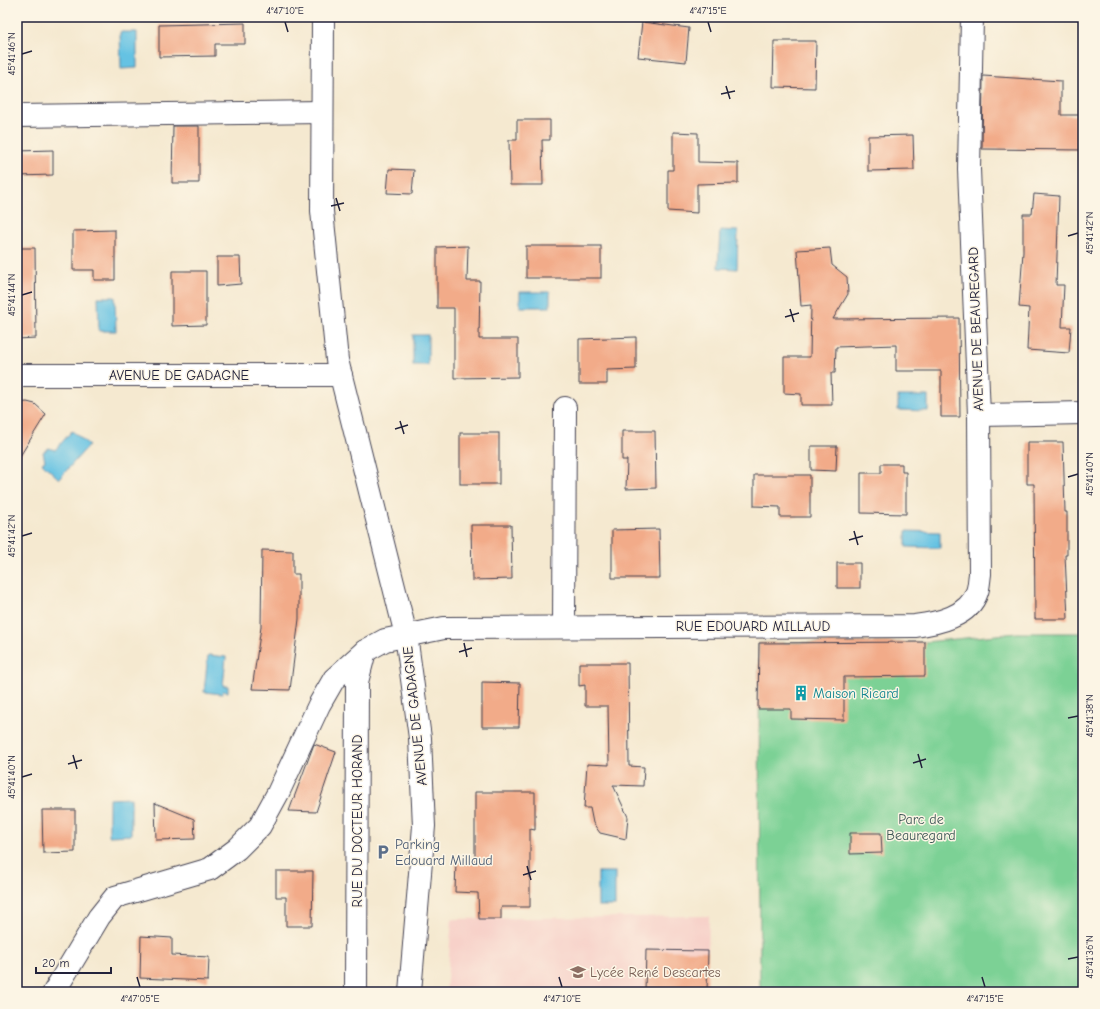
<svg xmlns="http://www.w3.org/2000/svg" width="1100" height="1009" font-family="'Comic Neue',sans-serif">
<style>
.built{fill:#f7d1c9}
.green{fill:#7cd195;stroke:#4f7a68}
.water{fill:#65c2e3;stroke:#44728f}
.building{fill:#f2ab89}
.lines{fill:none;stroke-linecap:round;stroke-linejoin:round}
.minor-casing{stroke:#424051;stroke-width:24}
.primary-casing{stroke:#424051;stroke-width:24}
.minor{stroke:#fff;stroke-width:22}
.primary{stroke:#fff;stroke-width:22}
.ticks{fill:none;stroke:#22223b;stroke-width:1.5}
.labels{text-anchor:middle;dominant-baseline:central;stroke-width:3;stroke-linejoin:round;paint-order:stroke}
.street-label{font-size:14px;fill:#22223b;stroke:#fcf5e5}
.culture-label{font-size:14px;fill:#0d838f;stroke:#fcf5e5;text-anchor:start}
.park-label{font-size:14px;fill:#3d5756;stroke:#fcf5e5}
.service-label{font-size:14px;fill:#4e5e75;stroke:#fcf5e5;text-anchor:start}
.education-label{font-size:14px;fill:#785e54;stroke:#fcf5e5;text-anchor:start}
.neatline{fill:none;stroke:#22223b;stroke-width:1.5}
.ticks-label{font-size:10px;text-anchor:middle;fill:#22223b}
</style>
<rect width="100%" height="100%" fill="#fcf5e5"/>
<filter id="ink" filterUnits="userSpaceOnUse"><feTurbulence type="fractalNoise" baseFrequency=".025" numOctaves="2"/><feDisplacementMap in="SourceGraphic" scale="8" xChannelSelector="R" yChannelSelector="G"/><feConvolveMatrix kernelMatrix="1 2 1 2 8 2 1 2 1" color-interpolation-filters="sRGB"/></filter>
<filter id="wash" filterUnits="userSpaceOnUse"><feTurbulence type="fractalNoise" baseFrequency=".012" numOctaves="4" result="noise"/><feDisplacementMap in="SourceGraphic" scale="16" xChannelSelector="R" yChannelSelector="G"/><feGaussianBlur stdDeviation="0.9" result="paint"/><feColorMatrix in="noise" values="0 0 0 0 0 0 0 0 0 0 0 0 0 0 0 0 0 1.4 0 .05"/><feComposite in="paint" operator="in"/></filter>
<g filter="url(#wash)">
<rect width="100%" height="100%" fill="#f5e9d0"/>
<path class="built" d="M 709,916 L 707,992 L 446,992 L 452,919 Z"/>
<path class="green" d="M 1017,633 L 1083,633 L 1083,992 L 760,992 L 759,643 L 925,642 Z"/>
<g class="water">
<path d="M 120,32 L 137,32 L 137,68 L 121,69 Z"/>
<path d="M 720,230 L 738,231 L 737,269 L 718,268 Z"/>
<rect x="520" y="292" width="30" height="15"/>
<path d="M 98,297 L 115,297 L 116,331 L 99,331 Z"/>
<rect x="413" y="335" width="15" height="30"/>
<path d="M 898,396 L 928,396 L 928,411 L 898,410 Z"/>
<path d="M 72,431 L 89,445 L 59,479 L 42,463 L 45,461 L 43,452 L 49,448 L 55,450 Z"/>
<path d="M 906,531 L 940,532 L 940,548 L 906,547 Z"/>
<path d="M 208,655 L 226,657 L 223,686 L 228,686 L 228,692 L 223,691 L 222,694 L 204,692 Z"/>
<path d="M 131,798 L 131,835 L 109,836 L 109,799 Z"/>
<rect x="598" y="872" width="17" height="34"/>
</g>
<g id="blocks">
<g class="building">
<path d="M 642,22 L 689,28 L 686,62 L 638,57 Z"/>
<path d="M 245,23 L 245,44 L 215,44 L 215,56 L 159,57 L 159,25 Z"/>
<path d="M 774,41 L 816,41 L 815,88 L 773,87 Z"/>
<path d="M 983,76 L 1061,81 L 1061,115 L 1083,115 L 1083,150 L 982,149 Z"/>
<path d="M 517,120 L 550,120 L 550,140 L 542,140 L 543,185 L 510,185 L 509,140 L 517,140 Z"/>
<path d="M 173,126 L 199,126 L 199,183 L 172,183 Z"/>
<path d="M 673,132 L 698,133 L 698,162 L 738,163 L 738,183 L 697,184 L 697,213 L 668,211 L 668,170 L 673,170 Z"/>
<path d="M 913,135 L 914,170 L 868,171 L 868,136 Z"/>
<path d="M 53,150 L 53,175 L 17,176 L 17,151 Z"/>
<path d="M 389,169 L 414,170 L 412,194 L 387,193 Z"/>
<path d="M 1034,194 L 1059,196 L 1056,285 L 1064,285 L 1062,327 L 1071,327 L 1069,353 L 1027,350 L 1029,308 L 1019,307 L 1023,252 L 1023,214 L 1032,214 Z"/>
<path d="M 115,230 L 115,280 L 94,280 L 94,270 L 73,270 L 73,231 Z"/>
<path d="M 468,246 L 467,281 L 480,281 L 479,339 L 518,339 L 518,377 L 454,378 L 454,308 L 437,308 L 437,247 Z"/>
<rect x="526" y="246" width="75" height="32"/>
<path d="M 17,248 L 35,248 L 36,338 L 17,339 Z"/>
<path d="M 830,248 L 832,265 L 847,277 L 848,294 L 833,319 L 959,318 L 960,417 L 941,417 L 941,371 L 896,371 L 896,345 L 836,347 L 835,373 L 831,373 L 832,405 L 801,405 L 801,394 L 784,393 L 784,357 L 810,357 L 811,305 L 801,306 L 797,250 Z"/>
<path d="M 217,257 L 240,257 L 241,284 L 217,286 Z"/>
<path d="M 172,271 L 206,271 L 206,325 L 172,326 Z"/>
<path d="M 636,337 L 636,369 L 607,370 L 607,384 L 579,384 L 579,339 Z"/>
<path d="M 27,402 L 35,404 L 46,414 L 17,461 L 17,403 Z"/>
<path d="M 622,431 L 655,431 L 656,488 L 626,489 L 627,460 L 622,460 Z"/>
<rect x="460" y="433" width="39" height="51"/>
<path d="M 1027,442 L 1063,442 L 1065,512 L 1067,512 L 1067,555 L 1065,555 L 1068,619 L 1035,619 L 1034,484 L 1027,484 Z"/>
<path d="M 811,446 L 837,446 L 836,471 L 811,470 Z"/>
<path d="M 881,464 L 902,464 L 902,472 L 906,472 L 906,514 L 861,513 L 861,473 L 881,473 Z"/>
<path d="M 754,475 L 810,475 L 810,517 L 780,517 L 780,507 L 754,506 Z"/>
<path d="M 471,525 L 511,525 L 512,579 L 472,580 Z"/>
<path d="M 659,529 L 660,578 L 612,578 L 612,530 Z"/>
<path d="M 262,550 L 293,551 L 293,574 L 299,574 L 299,619 L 290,690 L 252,689 L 261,627 Z"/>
<rect x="837" y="563" width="23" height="25"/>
<path d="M 925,642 L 925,676 L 844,677 L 844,720 L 791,719 L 791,709 L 758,709 L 759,643 Z"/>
<path d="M 579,663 L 628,663 L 629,766 L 644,767 L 643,786 L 613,785 L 628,817 L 626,839 L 600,833 L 593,823 L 590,808 L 584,808 L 587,764 L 609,765 L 608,706 L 585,706 L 585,685 L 579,686 Z"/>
<path d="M 482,682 L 520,683 L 519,727 L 482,727 Z"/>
<path d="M 314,744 L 336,752 L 316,812 L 289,811 Z"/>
<path d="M 475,792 L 535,792 L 535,830 L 530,829 L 530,907 L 501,907 L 501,919 L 479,919 L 478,893 L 455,892 L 456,861 L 475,862 Z"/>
<path d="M 155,803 L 194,819 L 195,839 L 156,840 Z"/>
<path d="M 42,810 L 75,810 L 75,852 L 43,853 Z"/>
<path d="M 850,833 L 881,833 L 882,853 L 850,854 Z"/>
<path d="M 276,871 L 313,871 L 312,926 L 286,926 L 286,897 L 276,897 Z"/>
<path d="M 141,936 L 172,938 L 172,955 L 209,957 L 208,981 L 140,978 Z"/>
<path d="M 646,950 L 708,951 L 707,992 L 645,992 Z"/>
</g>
</g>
</g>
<g filter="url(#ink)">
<use href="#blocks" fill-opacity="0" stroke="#424051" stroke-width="1"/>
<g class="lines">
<g class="minor-casing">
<g id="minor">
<path d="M 17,116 L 322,112"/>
<path d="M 17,375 L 341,375"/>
<path d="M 979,415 L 1083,413"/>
<path d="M 564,627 L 565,408"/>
<path d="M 54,992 L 99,917 L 115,897 L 210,869 L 237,849 L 260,826 L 278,793 L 319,705 L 334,679 L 365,651 L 385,640 L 444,628 L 915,626 C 937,623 969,617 977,592 C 979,587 979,580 980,574 L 979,415 L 969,169 L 972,17"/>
<path d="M 356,992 L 357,682 L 365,651"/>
</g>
</g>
<g class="primary-casing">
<path id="primary" d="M 323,17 L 322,211 L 337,360 L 406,635 L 420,738 L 424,826 L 410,992"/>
</g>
<use href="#minor" class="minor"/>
<use href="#primary" class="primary"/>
</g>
</g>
<path class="ticks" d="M 285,22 L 288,32M 708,22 L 711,32M 22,54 L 32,51M 726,86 L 730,99M 721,94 L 735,91M 336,198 L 340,211M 331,206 L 344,203M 1068,236 L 1078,233M 22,295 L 32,292M 790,309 L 794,322M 785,317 L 799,313M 400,421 L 404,434M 395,429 L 408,425M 1068,477 L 1078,474M 854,531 L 858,545M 22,536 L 32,533M 849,540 L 863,536M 464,643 L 467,657M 459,652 L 472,648M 1068,718 L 1078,716M 918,754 L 922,768M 73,755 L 77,769M 913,763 L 926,759M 68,764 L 82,760M 22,777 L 32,774M 527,866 L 531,880M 523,875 L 536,871M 1068,959 L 1078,957M 137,977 L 140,987M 559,977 L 562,987M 982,977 L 985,987"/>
<defs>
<g id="building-bare" transform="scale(1.2)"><path d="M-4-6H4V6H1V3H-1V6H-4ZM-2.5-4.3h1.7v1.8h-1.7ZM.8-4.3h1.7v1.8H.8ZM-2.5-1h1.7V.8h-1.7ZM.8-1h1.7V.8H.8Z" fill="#0f9aa8" stroke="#fcf5e5" stroke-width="2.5" paint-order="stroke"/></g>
<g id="parking-bare" transform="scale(1.2)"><path d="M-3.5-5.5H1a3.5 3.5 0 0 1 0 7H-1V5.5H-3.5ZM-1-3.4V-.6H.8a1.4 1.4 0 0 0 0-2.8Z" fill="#5c6f8a" stroke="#fcf5e5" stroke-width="2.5" paint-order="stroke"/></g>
<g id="school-bare" transform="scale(1.2)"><path d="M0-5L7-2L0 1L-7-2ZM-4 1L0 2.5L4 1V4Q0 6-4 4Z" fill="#8d6e63" stroke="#fcf5e5" stroke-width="2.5" paint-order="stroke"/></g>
</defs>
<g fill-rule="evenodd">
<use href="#building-bare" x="801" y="693"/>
<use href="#parking-bare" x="383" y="852"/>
<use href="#school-bare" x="578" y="972"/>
</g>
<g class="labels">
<g class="street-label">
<text transform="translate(976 329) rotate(-92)">AVENUE DE BEAUREGARD</text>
<text x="179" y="375">AVENUE DE GADAGNE</text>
<text x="753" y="626">RUE EDOUARD MILLAUD</text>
<text transform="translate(415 716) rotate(-96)">AVENUE DE GADAGNE</text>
<text transform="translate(357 821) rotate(-90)">RUE DU DOCTEUR HORAND</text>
</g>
<g class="culture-label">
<text x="813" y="693">Maison Ricard</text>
</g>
<g class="park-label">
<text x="921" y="819">Parc de<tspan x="921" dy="16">Beauregard</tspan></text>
</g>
<g class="service-label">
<text x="395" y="844">Parking<tspan x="395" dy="16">Edouard Millaud</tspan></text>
</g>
<g class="education-label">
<text x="590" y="972">Lycée René Descartes</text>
</g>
</g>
<rect width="1100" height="1009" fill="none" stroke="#fcf5e5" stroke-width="44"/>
<path d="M36 967v6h75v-6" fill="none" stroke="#22223b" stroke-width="2"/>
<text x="42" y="967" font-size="12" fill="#22223b" stroke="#fcf5e5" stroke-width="3" paint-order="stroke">20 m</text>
<rect x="22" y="22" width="1056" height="965" class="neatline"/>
<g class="ticks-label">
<text x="285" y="14">4°47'10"E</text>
<text x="708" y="14">4°47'15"E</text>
<text transform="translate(11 54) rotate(-90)" y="4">45°41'46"N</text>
<text transform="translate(1089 233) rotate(-90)" y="4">45°41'42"N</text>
<text transform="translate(11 295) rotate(-90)" y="4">45°41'44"N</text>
<text transform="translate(1089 474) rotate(-90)" y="4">45°41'40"N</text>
<text transform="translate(11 536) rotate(-90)" y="4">45°41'42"N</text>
<text transform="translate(1089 716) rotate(-90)" y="4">45°41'38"N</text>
<text transform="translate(11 777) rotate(-90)" y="4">45°41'40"N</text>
<text transform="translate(1089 957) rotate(-90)" y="4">45°41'36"N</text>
<text x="140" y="1002">4°47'05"E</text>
<text x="562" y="1002">4°47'10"E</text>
<text x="985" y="1002">4°47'15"E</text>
</g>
</svg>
